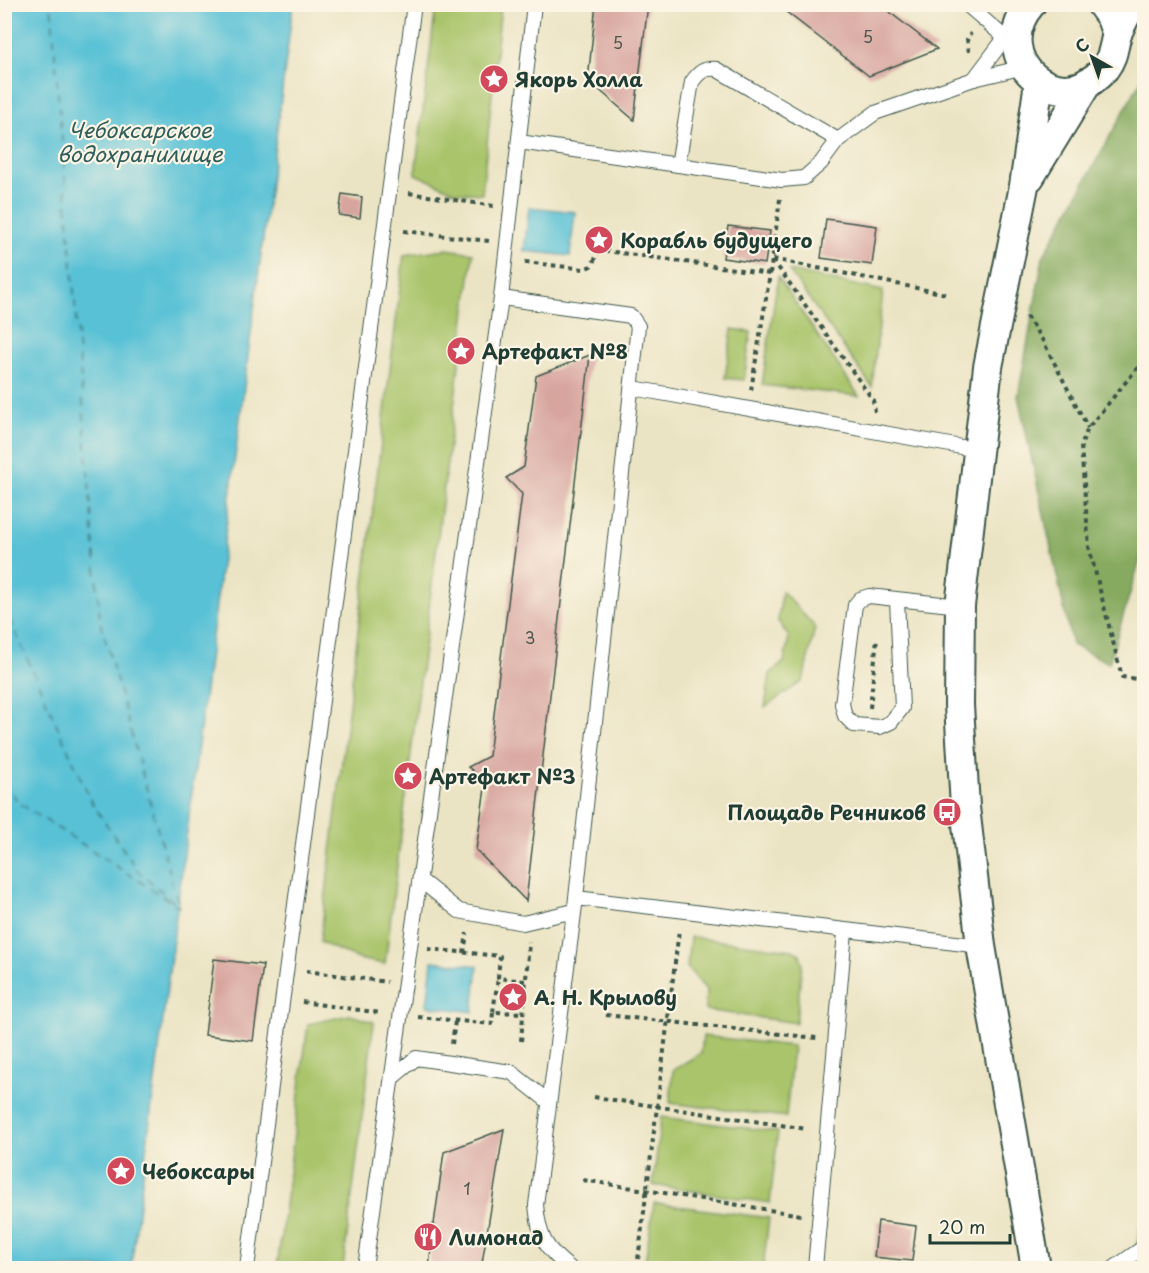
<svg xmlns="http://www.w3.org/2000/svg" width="1149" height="1273" font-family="'Playpen Sans',sans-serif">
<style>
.green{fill:#a9c46a;stroke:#64804f;stroke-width:1.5}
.forest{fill:#86aa5e;stroke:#527449;stroke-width:1.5}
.water{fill:#59c1d6;stroke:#3c7f85;stroke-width:1.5}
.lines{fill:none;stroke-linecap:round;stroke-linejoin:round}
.ferry{stroke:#2e5e5c;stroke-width:1.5;stroke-dasharray:8 6;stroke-linecap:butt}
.building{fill:#d7a49e}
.service-casing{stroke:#3e564a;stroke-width:16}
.minor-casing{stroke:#3e564a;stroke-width:32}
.path{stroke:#3e564a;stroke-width:4;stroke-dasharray:4.5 4.5;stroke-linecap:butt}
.service{stroke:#fff;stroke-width:14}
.minor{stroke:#fff;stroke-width:28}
.labels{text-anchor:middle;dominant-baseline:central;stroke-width:4.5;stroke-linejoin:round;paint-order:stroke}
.number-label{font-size:16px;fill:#4d574e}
.poi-label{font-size:20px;font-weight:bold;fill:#1f3d34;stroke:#fcf5e5;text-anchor:start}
.water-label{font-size:21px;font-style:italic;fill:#2e5e5c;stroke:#fcf5e5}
</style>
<rect width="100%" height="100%" fill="#fcf5e5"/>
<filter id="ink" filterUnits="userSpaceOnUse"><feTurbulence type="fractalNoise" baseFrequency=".0167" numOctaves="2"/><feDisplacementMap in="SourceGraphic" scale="12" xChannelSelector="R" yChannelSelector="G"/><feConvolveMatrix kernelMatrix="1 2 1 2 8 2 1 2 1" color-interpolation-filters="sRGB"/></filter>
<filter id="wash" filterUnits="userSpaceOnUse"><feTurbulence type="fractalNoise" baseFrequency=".008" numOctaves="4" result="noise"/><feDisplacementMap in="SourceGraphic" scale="24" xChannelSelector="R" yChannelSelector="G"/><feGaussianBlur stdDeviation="1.35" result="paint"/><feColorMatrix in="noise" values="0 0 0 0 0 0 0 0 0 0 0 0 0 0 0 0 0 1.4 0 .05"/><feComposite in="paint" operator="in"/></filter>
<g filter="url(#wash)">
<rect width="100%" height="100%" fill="#ebe4c4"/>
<g class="green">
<path d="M 436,5 L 501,5 L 482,194 L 456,192 L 415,174 Z"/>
<path d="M 446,249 L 473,253 L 385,964 L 358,959 L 320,942 L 404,255 Z"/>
<path d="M 789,271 L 883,291 L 872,387 Z"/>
<path d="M 778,277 L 859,396 L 762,385 Z"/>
<path d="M 732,329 L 751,332 L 744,380 L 725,378 Z"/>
<path d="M 782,591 L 815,627 L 803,681 L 765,707 L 770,674 L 784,662 L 789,637 L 778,621 Z"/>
<path d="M 690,937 L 792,950 L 800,954 L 802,963 L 796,1023 L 705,1010 L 706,990 L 687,967 Z"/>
<path d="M 350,1015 L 374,1022 L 343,1268 L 277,1268 L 308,1024 Z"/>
<path d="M 703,1036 L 793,1046 L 786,1117 L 670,1103 L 673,1070 L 701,1053 Z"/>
<path d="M 661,1117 L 778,1132 L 770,1203 L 653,1185 Z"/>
<path d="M 654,1203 L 769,1218 L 763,1268 L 644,1268 Z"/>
</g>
<g class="forest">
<path d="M 1144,75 L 1144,547 L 1109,663 L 1072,645 L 1018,396 L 1043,257 Z"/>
<path d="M 1144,1209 L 1144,1268 L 1132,1268 Z"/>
</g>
<g class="water">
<path d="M 5,4 L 293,5 L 131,1268 L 5,1268 Z"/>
<path d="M 529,207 L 575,212 L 570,256 L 524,251 Z"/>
<path d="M 432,961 L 478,966 L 473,1012 L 427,1006 Z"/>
</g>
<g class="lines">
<g class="ferry">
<path d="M 4,607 L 92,803 L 138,871 L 174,902"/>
<path d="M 4,782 L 19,803 L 179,907 L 100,620 L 51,4"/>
</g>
</g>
<g id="blocks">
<g class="building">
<path d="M 596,4 L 648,4 L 634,120 L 588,80 Z"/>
<path d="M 776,4 L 879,4 L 937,49 L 869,76 Z"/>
<path d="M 342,194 L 362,197 L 360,218 L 339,215 Z"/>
<path d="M 826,219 L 877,226 L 872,265 L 821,258 Z"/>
<path d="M 728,226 L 770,231 L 765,264 L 723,258 Z"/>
<path d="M 590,355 L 551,687 L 526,901 L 476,850 L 486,781 L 468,767 L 489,756 L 498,681 L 522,494 L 506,478 L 524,467 L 536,376 Z"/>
<path d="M 214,959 L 263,965 L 253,1041 L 205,1035 Z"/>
<path d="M 504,1129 L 481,1269 L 429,1269 L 431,1247 L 415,1234 L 434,1224 L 444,1152 Z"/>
<path d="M 878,1221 L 916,1226 L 912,1261 L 874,1257 Z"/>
</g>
</g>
</g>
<g filter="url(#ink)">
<use href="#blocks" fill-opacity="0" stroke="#3e564a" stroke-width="1.5"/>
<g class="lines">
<g class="service-casing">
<g id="service">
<path d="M 966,4 L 1010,42"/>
<path d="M 974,79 L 1014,26"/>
<path d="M 519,142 L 782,180 L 804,178 L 821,163 L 838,140 L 875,113 L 974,79 L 1024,67"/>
<path d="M 678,165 L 692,82 C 699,72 704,68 716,69 L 838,140"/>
<path d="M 501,298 L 631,316 L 638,326 L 576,898 L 981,946"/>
<path d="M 633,388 L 978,450"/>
<path d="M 897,600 L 902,708 L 891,722 L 880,727 L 854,725 L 845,716 L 842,704 L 855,605 L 860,599 L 869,596 L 960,606"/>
<path d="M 420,880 L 459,911 L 523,923 L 574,911"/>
<path d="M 393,1077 L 416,1058 L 511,1072 L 549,1102"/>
<path d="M 247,1268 L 414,4"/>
<path d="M 365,1268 L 501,298 L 534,4"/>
<path d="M 570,1268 C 545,1249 539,1237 536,1205 L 576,898"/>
<path d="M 815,1268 L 845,932"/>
<path d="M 1114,1268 L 1144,1247"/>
</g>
</g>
<g class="minor-casing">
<g id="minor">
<path d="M 1031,4 C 985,58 1060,123 1105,68 C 1114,56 1113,47 1117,34 C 1121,24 1127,14 1132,4"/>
<path d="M 1101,4 L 1111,18 L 1117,35"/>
<path d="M 1030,177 L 1088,82"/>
<path d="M 1036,1268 L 981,946 L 965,807 L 959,705 L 960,606 L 988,367 L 1024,186 L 1039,82"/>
</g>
</g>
<g class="path">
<path d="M 969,52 L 967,39 L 971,33"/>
<path d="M 409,193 L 494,206"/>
<path d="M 404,231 L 489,241"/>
<path d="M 773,259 L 946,294"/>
<path d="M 773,260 L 873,400 L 875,412"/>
<path d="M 525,262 L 584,269 L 591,266 L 600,250 L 770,274"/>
<path d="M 1026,316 L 1043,341 L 1088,428"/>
<path d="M 1144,360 L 1088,428 L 1081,446 L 1089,547 L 1122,677 L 1144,680"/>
<path d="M 751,390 L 770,274 L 780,199"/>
<path d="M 870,708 L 877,638"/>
<path d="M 428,949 L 500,956 L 498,978 L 525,981"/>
<path d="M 464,953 L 467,933"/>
<path d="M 306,971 L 387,982"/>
<path d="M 302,1002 L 381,1013"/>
<path d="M 493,1012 L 498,978"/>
<path d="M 606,1015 L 817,1038"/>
<path d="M 418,1017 L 492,1024 L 493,1012 L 523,1013"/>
<path d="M 521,1041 L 529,942"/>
<path d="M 452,1044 L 455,1021"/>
<path d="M 594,1097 L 807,1129"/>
<path d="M 583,1180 L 801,1215"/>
<path d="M 637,1268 L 679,930"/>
</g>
<use href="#service" class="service"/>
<use href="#minor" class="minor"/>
</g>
</g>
<defs>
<g id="sight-disc" transform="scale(1.5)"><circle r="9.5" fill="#d1495b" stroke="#fcf5e5"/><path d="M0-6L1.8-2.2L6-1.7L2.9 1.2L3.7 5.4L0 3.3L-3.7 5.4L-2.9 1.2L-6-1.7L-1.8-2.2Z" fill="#fff"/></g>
<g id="bus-disc" transform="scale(1.5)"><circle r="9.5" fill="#d1495b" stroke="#fcf5e5"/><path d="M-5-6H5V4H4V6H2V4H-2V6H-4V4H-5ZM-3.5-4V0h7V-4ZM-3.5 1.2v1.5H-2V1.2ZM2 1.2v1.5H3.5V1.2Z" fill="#fff"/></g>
<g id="restaurant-disc" transform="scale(1.5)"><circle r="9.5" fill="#d1495b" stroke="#fcf5e5"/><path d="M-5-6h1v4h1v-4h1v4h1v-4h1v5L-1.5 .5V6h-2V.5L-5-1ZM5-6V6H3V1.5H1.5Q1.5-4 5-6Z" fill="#fff"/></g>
</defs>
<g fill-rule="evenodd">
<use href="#sight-disc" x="494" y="79"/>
<use href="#sight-disc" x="599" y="240"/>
<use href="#sight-disc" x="461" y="351"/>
<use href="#sight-disc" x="408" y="776"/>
<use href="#bus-disc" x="947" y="812"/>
<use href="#sight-disc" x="513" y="997"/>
<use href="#sight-disc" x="121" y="1171"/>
<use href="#restaurant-disc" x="428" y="1237"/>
</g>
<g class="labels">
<g class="number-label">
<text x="868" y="36">5</text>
<text x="618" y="42">5</text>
<text x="530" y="637">3</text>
<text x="467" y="1188">1</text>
</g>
<g class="poi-label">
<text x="515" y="79">Якорь Холла</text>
<text x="620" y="240">Корабль будущего</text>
<text x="482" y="351">Артефакт №8</text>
<text x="429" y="776">Артефакт №3</text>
<text x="926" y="812" text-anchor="end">Площадь Речников</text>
<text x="534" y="997">А. Н. Крылову</text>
<text x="142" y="1171">Чебоксары</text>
<text x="449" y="1237">Лимонад</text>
</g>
<g class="water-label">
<text x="140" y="129">Чебоксарское<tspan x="140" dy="24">водохранилище</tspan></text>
</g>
</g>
<rect width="1149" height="1273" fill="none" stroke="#fcf5e5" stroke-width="24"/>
<g transform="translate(1092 57) rotate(320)" stroke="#fcf5e5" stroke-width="4.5" paint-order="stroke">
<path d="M0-4.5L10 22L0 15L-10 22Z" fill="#1f3d34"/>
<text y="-9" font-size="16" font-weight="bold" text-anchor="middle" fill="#1f3d34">С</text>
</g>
<path d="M930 1234v9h80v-9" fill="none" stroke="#1f3d34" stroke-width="3"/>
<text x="939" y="1234" font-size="18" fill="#1f3d34" stroke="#fcf5e5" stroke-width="4.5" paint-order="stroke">20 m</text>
</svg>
